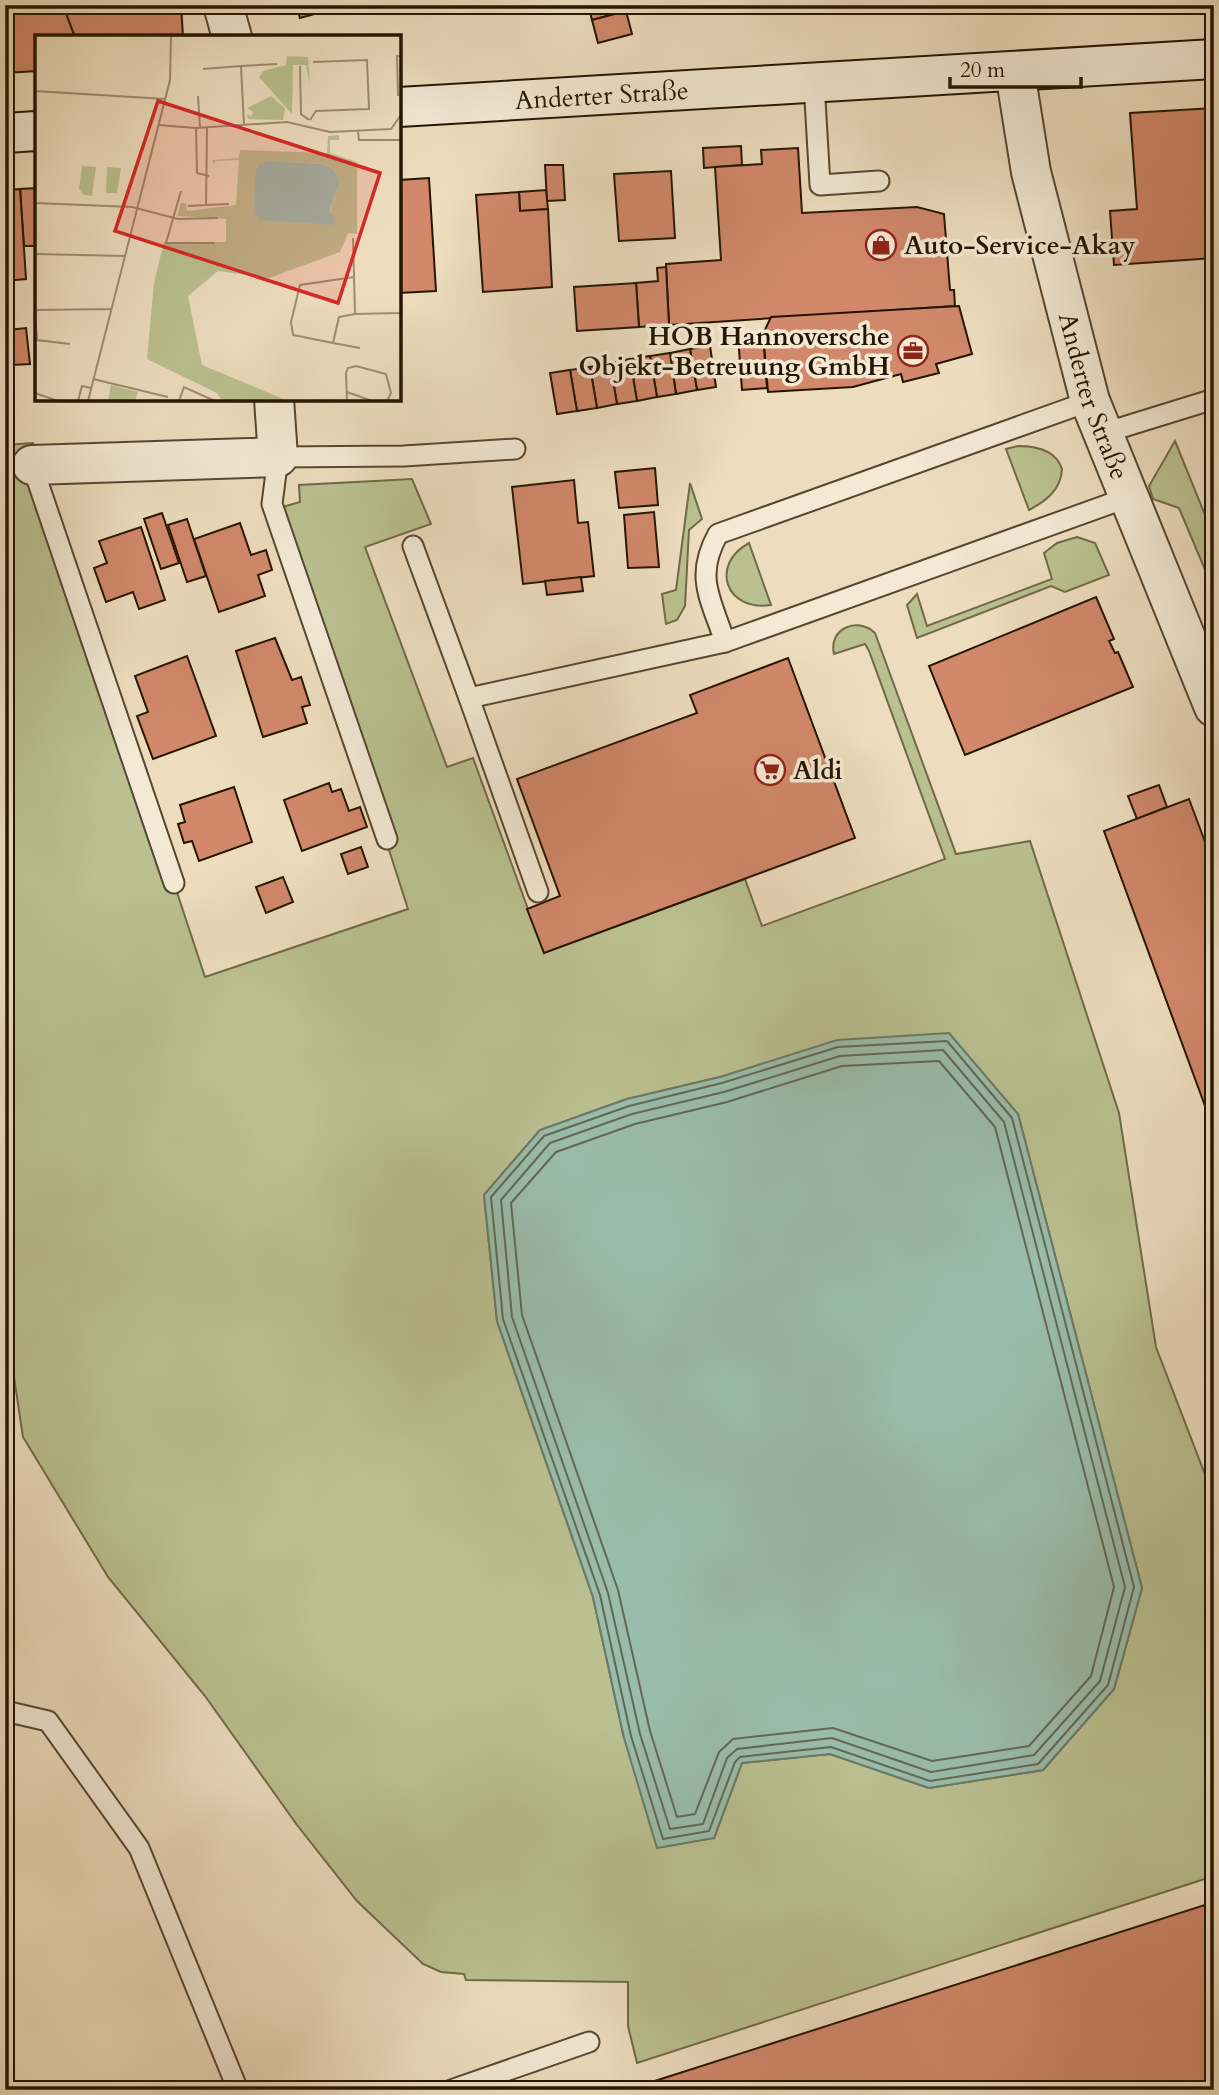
<svg xmlns="http://www.w3.org/2000/svg" width="1219" height="2095" font-family="Cardo,serif">
<style>
.green{fill:#bac090;stroke:#706a48;stroke-width:2;fill-rule:evenodd}
.water{fill:#9abdab;stroke:#6b7a67;stroke-width:2}
.lines{fill:none;stroke-linecap:round;stroke-linejoin:round}
.shore{stroke:#606956;stroke-width:2}
.building{fill:#d1886b;stroke:#251500;stroke-width:2}
.service-casing{stroke:#574730;stroke-width:23}
.minor-casing{stroke:#574730;stroke-width:42}
.secondary-casing{stroke:#251500;stroke-width:42}
.service{stroke:#f3e9d5;stroke-width:19}
.minor{stroke:#f3e9d5;stroke-width:38}
.secondary{stroke:#f3e9d5;stroke-width:38}
.labels{text-anchor:middle;dominant-baseline:central;stroke-width:7;stroke-linejoin:round;paint-order:stroke}
.street-label{font-size:26px;fill:#251500;stroke:#f3e9d5}
.poi-label{font-size:26px;font-weight:bold;fill:#251500;stroke:#f3e9d5;text-anchor:start}
.inset-road{fill:none;stroke:#9d8d72;stroke-width:2}
.view{fill:#d62828;fill-opacity:0.15;stroke:#d62828;stroke-width:3.5}
.inset-edge{fill:none;stroke:#251500;stroke-width:3.5}
</style>
<rect width="100%" height="100%" fill="#edddbe"/>
<filter id="stains"><feTurbulence type="fractalNoise" baseFrequency=".00286" numOctaves="4"/><feColorMatrix values="0 0 0 0 .2 0 0 0 0 .09 0 0 0 0 .02 0 0 0 .5 -.17"/></filter>
<radialGradient id="worn" r=".72"><stop offset=".6" stop-color="#630" stop-opacity="0"/><stop offset="1" stop-color="#630" stop-opacity=".3"/></radialGradient>
<g class="green">
<path d="M 1175,441 L 1214,537 L 1214,591 L 1179,508 L 1153,499 L 1149,486 Z"/>
<path d="M 33,443 L 49,506 L 205,977 L 408,909 L 279,508 L 300,502 L 299,485 L 412,479 L 431,524 L 365,547 L 447,767 L 473,758 L 544,953 L 745,879 L 762,926 L 945,859 L 869,651 L 865,644 L 834,654 C 828,629 857,616 875,633 L 956,854 L 1030,841 L 1119,1113 L 1156,1347 L 1214,1498 L 1214,1876 L 637,2063 L 628,2026 L 628,1982 L 466,1980 L 464,1974 L 441,1972 L 423,1964 L 357,1901 L 297,1825 L 205,1696 L 108,1577 L 23,1437 L 5,1318 L 5,445 ZM 720,1077 L 1018,1114 L 1142,1588 L 1114,1689 L 1043,1770 L 929,1788 L 830,1754 L 742,1763 L 714,1838 L 624,1738 L 593,1597 L 497,1321 L 484,1195 L 540,1130 L 627,1099 Z"/>
<path d="M 1018,446 C 1036,446 1056,450 1062,469 C 1061,490 1046,501 1029,510 L 1006,449 Z"/>
<path d="M 690,483 L 702,519 L 689,530 L 685,606 L 677,620 L 666,624 L 662,594 L 676,590 Z"/>
<path d="M 1077,537 L 1095,543 L 1109,575 L 1065,592 L 1051,586 L 917,638 L 907,605 L 917,594 L 927,626 L 1052,579 L 1044,553 L 1057,543 Z"/>
<path d="M 749,543 L 771,605 C 726,612 709,565 749,543 Z"/>
</g>
<path class="water" d="M 949,1033 L 1018,1114 L 1142,1588 L 1114,1689 L 1043,1770 L 929,1788 L 830,1754 L 742,1763 L 714,1838 L 657,1848 L 624,1738 L 593,1597 L 497,1321 L 484,1195 L 540,1130 L 627,1099 L 720,1077 L 837,1040 Z"/>
<g class="lines">
<g class="shore">
<path d="M 947,1041 L 1012,1118 L 1134,1587 L 1108,1685 L 1038,1764 L 930,1781 L 831,1747 L 740,1757 L 735,1762 L 709,1831 L 663,1839 L 631,1736 L 600,1595 L 503,1319 L 491,1197 L 544,1136 L 629,1106 L 722,1083 L 838,1047 Z"/>
<path d="M 943,1050 L 1004,1122 L 1125,1587 L 1100,1681 L 1034,1755 L 931,1772 L 832,1738 L 737,1749 L 727,1758 L 703,1824 L 670,1829 L 640,1734 L 608,1593 L 512,1317 L 501,1200 L 550,1143 L 632,1114 L 724,1092 L 840,1056 Z"/>
<path d="M 939,1061 L 995,1127 L 1114,1587 L 1091,1676 L 1029,1746 L 932,1761 L 833,1728 L 733,1739 L 719,1752 L 695,1814 L 677,1817 L 650,1731 L 618,1590 L 522,1315 L 511,1203 L 556,1152 L 635,1124 L 727,1102 L 842,1066 Z"/>
</g>
</g>
<g class="building">
<path d="M 5,5 L 63,5 L 75,37 L 37,37 L 37,71 L 5,73 Z"/>
<path d="M 63,5 L 181,5 L 183,37 L 75,37 Z"/>
<path d="M 296,5 L 347,5 L 300,18 Z"/>
<path d="M 588,5 L 625,5 L 626,11 L 592,20 Z"/>
<path d="M 626,11 L 632,34 L 598,43 L 592,20 Z"/>
<path d="M 1214,108 L 1214,258 L 1114,265 L 1110,211 L 1137,209 L 1130,113 Z"/>
<path d="M 741,146 L 742,165 L 704,168 L 703,148 Z"/>
<path d="M 798,148 L 802,213 L 917,207 L 944,214 L 950,290 L 954,290 L 955,306 L 669,325 L 666,264 L 721,260 L 715,167 L 762,164 L 761,150 Z"/>
<path d="M 545,165 L 563,165 L 565,200 L 547,201 Z"/>
<path d="M 671,171 L 675,238 L 619,241 L 614,174 Z"/>
<path d="M 429,178 L 436,291 L 399,293 L 399,180 Z"/>
<path d="M 37,188 L 37,246 L 24,246 L 20,189 Z"/>
<path d="M 20,189 L 26,279 L 5,281 L 5,190 Z"/>
<path d="M 546,190 L 548,209 L 520,211 L 519,192 Z"/>
<path d="M 519,192 L 520,211 L 548,209 L 552,287 L 483,292 L 476,195 Z"/>
<path d="M 666,267 L 669,325 L 639,327 L 636,283 L 658,281 L 657,268 Z"/>
<path d="M 636,283 L 639,327 L 577,331 L 574,287 Z"/>
<path d="M 959,306 L 972,354 L 936,364 L 939,373 L 903,382 L 901,374 L 853,387 L 768,392 L 763,334 L 771,317 Z"/>
<path d="M 5,312 L 11,365 L 5,366 Z"/>
<path d="M 26,328 L 30,364 L 11,365 L 8,330 Z"/>
<path d="M 763,334 L 767,388 L 742,390 L 738,336 Z"/>
<path d="M 710,346 L 716,387 L 697,390 L 690,349 Z"/>
<path d="M 690,349 L 697,390 L 676,394 L 670,353 Z"/>
<path d="M 670,353 L 676,394 L 657,397 L 650,356 Z"/>
<path d="M 650,356 L 657,397 L 637,401 L 630,359 Z"/>
<path d="M 630,359 L 637,401 L 617,404 L 610,363 Z"/>
<path d="M 610,363 L 617,404 L 597,408 L 590,367 Z"/>
<path d="M 590,367 L 597,408 L 577,411 L 570,370 Z"/>
<path d="M 570,370 L 577,411 L 557,414 L 550,373 Z"/>
<path d="M 655,468 L 658,505 L 619,508 L 615,472 Z"/>
<path d="M 574,480 L 578,523 L 588,522 L 594,576 L 523,584 L 512,487 Z"/>
<path d="M 654,512 L 659,567 L 628,568 L 624,515 Z"/>
<path d="M 162,513 L 179,563 L 161,569 L 144,519 Z"/>
<path d="M 187,519 L 206,576 L 187,582 L 168,525 Z"/>
<path d="M 240,523 L 251,555 L 266,550 L 272,570 L 258,575 L 265,596 L 219,612 L 194,539 Z"/>
<path d="M 141,527 L 165,600 L 139,609 L 133,592 L 106,602 L 94,568 L 107,563 L 99,541 Z"/>
<path d="M 581,577 L 583,591 L 547,595 L 545,581 Z"/>
<path d="M 1096,597 L 1114,639 L 1109,641 L 1115,653 L 1118,652 L 1133,687 L 965,755 L 929,666 Z"/>
<path d="M 275,638 L 292,680 L 301,677 L 310,705 L 302,707 L 307,723 L 263,737 L 236,651 Z"/>
<path d="M 187,656 L 216,736 L 153,759 L 137,716 L 148,712 L 135,676 Z"/>
<path d="M 788,658 L 855,838 L 544,953 L 527,909 L 560,896 L 517,779 L 697,713 L 690,695 Z"/>
<path d="M 329,783 L 332,792 L 341,789 L 349,811 L 360,807 L 367,827 L 302,851 L 284,800 Z"/>
<path d="M 1159,785 L 1167,807 L 1137,819 L 1128,796 Z"/>
<path d="M 234,787 L 252,842 L 199,861 L 192,841 L 184,843 L 178,824 L 185,822 L 180,805 Z"/>
<path d="M 1189,799 L 1214,866 L 1212,1125 L 1104,831 Z"/>
<path d="M 361,847 L 368,867 L 348,874 L 341,854 Z"/>
<path d="M 283,877 L 293,902 L 266,913 L 256,887 Z"/>
<path d="M 1214,1902 L 1214,2090 L 627,2090 L 636,2087 Z"/>
</g>
<g class="lines">
<g class="service-casing">
<g id="service">
<path d="M 814,83 L 820,185 L 879,181"/>
<path d="M 1104,433 L 1214,399"/>
<path d="M 32,465 L 174,883"/>
<path d="M 413,546 L 469,698 L 725,642 L 1129,497"/>
<path d="M 725,642 C 711,599 694,577 718,534 L 1090,401"/>
<path d="M 469,698 L 538,892"/>
<path d="M 387,839 L 272,504 L 278,457 L 404,456 L 515,449"/>
<path d="M 5,1711 L 48,1721 L 139,1848 L 238,2090"/>
<path d="M 451,2090 L 589,2042"/>
</g>
</g>
<g class="minor-casing">
<g id="minor">
<path d="M 223,5 L 232,37"/>
<path id="s1" d="M 1015,72 L 1031,172 L 1090,401 L 1214,707"/>
<path d="M 32,465 L 278,457 L 274,399"/>
</g>
</g>
<g class="secondary-casing">
<g id="secondary">
<path id="s2" d="M 399,107 L 1214,59"/>
<path d="M 5,133 L 37,131"/>
</g>
</g>
<use href="#service" class="service"/>
<use href="#minor" class="minor"/>
<use href="#secondary" class="secondary"/>
</g>
<defs>
<g id="shop-ring" transform="scale(1.575)"><circle r="9.5" fill="#f3e9d5" stroke="#8f2418" stroke-width="1.5"/><path d="M-5-2.5h2.3a2.7 3.5 0 0 1 5.4 0H5L5.5 6h-11ZM-1.5-2.5h3a1.5 2.3 0 0 0-3 0Z" fill="#8f2418"/></g>
<g id="office-ring" transform="scale(1.575)"><circle r="9.5" fill="#f3e9d5" stroke="#8f2418" stroke-width="1.5"/><path d="M-6-3h4V-5.5h4V-3h4V5H-6ZM-1-4.5V-3h2v-1.5ZM-6 0V1H6V0Z" fill="#8f2418"/></g>
<g id="supermarket-ring" transform="scale(1.575)"><circle r="9.5" fill="#f3e9d5" stroke="#8f2418" stroke-width="1.5"/><path d="M-6-5.5h2.5l.6 2H6L4.5 2H-2.5L-4.4-4H-6ZM-1.5 3.2a1.3 1.3 0 1 0 .1 0ZM3 3.2a1.3 1.3 0 1 0 .1 0Z" fill="#8f2418"/></g>
</defs>
<g fill-rule="evenodd">
<use href="#shop-ring" x="881" y="245"/>
<use href="#office-ring" x="913" y="351"/>
<use href="#supermarket-ring" x="770" y="770"/>
</g>
<g class="labels">
<g class="street-label">
<text stroke="none"><textPath href="#s2" startOffset="203">Anderter Straße</textPath></text>
<text stroke="none"><textPath href="#s1" startOffset="334">Anderter Straße</textPath></text>
</g>
<g class="poi-label">
<text x="904" y="245">Auto-Service-Akay</text>
<text x="890" y="336" text-anchor="end">HOB Hannoversche<tspan x="890" dy="30">Objekt-Betreuung GmbH</tspan></text>
<text x="793" y="770">Aldi</text>
</g>
</g>
<g transform="translate(35 35)">
<rect width="366" height="366" fill="#edddbe"/>
<path d="M 252,21 L 273,22 L 275,49 L 271,30 L 258,30 L 257,79 L 224,42 L 228,36 L 251,30 ZM 236,61 L 250,73 L 248,85 L 213,84 L 212,79 L 216,82 L 218,77 L 212,73 ZM 304,100 L 304,105 L 295,105 L 295,118 L 322,127 L 322,199 L 313,198 L 305,217 L 234,243 L 183,236 L 153,261 L 167,330 L 253,366 L 187,366 L 182,358 L 112,324 L 119,248 L 129,207 L 191,207 L 191,184 L 142,181 L 146,168 L 151,168 L 152,176 L 201,170 L 204,125 L 180,126 L 179,130 L 177,125 L 204,123 L 205,115 L 292,118 L 293,101 ZM 234,126 L 289,129 L 299,135 L 305,146 L 294,178 L 299,190 L 219,177 L 220,156 ZM 47,131 L 61,132 L 57,161 L 49,160 L 44,154 ZM 72,132 L 86,133 L 82,158 L 71,158 ZM 76,350 L 103,357 L 100,366 L 73,366 Z" fill="#bac090" fill-rule="evenodd"/>
<path d="M 234,126 L 289,129 L 299,135 L 305,146 L 294,177 L 301,183 L 300,190 L 224,185 L 219,177 L 220,143 L 223,130 Z" fill="#9abdab"/>
<path class="inset-road" d="M 136,1 L 215,0M 265,31 L 266,79 L 274,85M 168,34 L 206,31M 0,56 L 130,64M 163,61 L 165,93M 363,61 L 362,21 L 366,21M 275,85 L 281,76 L 334,74 L 332,25 L 278,27M 123,90 L 161,93 L 252,87 L 295,97 L 356,94 L 366,80M 209,90 L 206,31 L 242,29M 161,93 L 162,138 L 174,141M 323,96 L 324,105 L 366,105M 146,156 L 131,208 L 180,208M 0,168 L 97,172 L 143,184 L 183,183M 171,170 L 194,169M 153,171 L 171,170 L 172,93M 318,203 L 320,279 L 366,278M 0,219 L 90,221M 319,242 L 265,250 L 256,287 L 258,300 L 298,308 L 304,282 L 320,279M 0,275 L 76,274M 0,275 L 2,305 L 35,309M 298,308 L 325,313M 58,344 L 133,362M 312,357 L 337,366M 0,358 L 23,366M 43,366 L 47,351 L 56,353M 53,366 L 135,45 L 136,0M 144,366 L 149,352 L 180,366M 312,366 L 311,338 L 313,333 L 321,331 L 351,339 L 356,358 L 352,366"/>
<path class="view" d="M 123,66 L 345,138 L 303,268 L 80,196 Z"/>
<rect width="366" height="366" class="inset-edge"/>
</g>
<rect width="1219" height="2095" fill="none" stroke="#edddbe" stroke-width="28"/>
<rect x="7" y="7" width="1205" height="2081" fill="none" stroke="#251500" stroke-width="3.5"/>
<rect x="14" y="14" width="1191" height="2067" fill="none" stroke="#251500" stroke-width="2"/>
<path d="M950 77v10h131v-10" fill="none" stroke="#251500" stroke-width="3.5"/>
<text x="960" y="77" font-size="21" fill="#251500" stroke="#f3e9d5" stroke-width="5" paint-order="stroke">20 m</text>
<rect width="100%" height="100%" filter="url(#stains)"/>
<rect width="100%" height="100%" fill="url(#worn)"/>
</svg>
